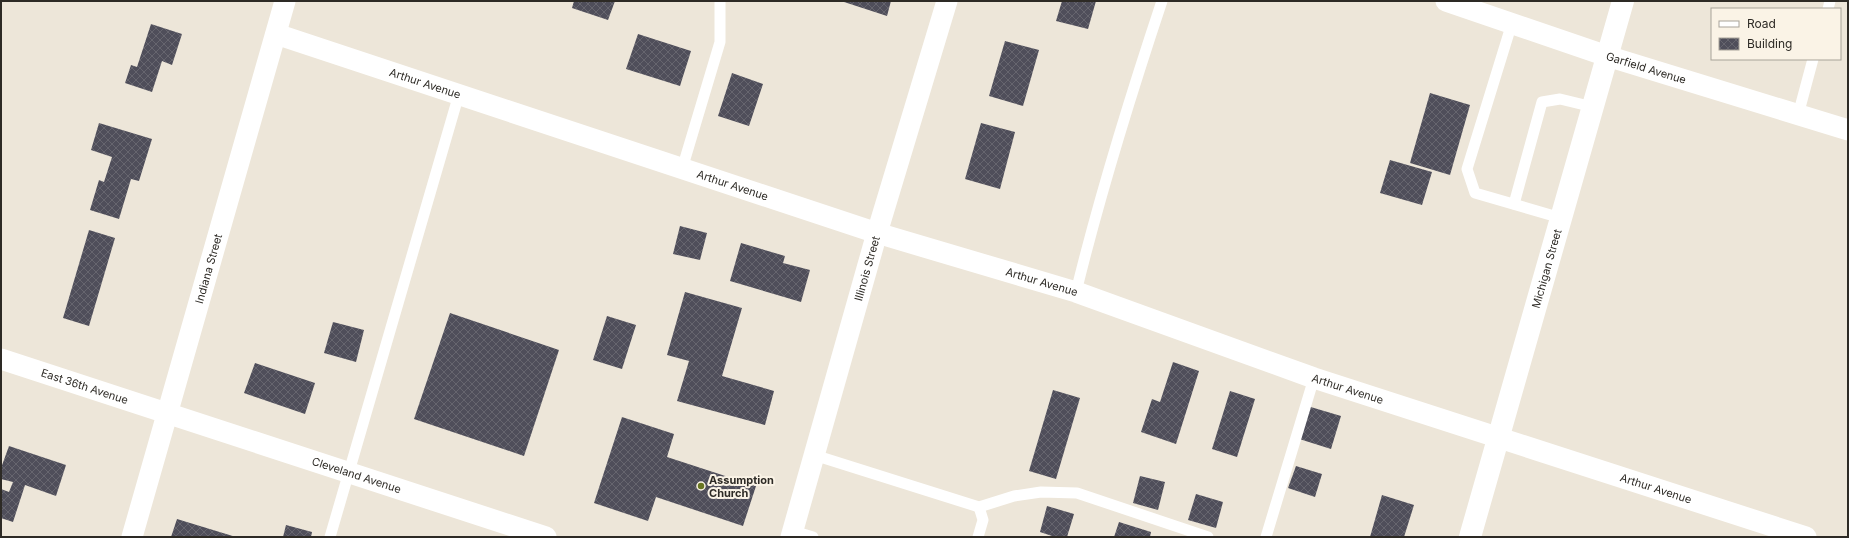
<svg xmlns="http://www.w3.org/2000/svg" width="1849" height="538" font-family="Inter,sans-serif">
<style>
.building{fill:url(#building-cross-hatch)}
.lines{fill:none;stroke-linecap:round;stroke-linejoin:round}
.service{stroke:#fff;stroke-width:11}
.minor{stroke:#fff;stroke-width:21}
.tertiary{stroke:#fff;stroke-width:22}
.poi-dot{fill:#697622;stroke:#faf3e6;stroke-width:1.5}
.labels{text-anchor:middle;dominant-baseline:central;stroke-width:4;stroke-linejoin:round;paint-order:stroke}
.street-label{font-size:11px;fill:#2d2a25;stroke:#faf3e6}
.poi-label{font-size:11px;font-weight:bold;fill:#2d2a25;stroke:#faf3e6;text-anchor:start}
</style>
<defs>
<pattern id="building-cross-hatch" width="8" height="8" patternUnits="userSpaceOnUse"><rect width="8" height="8" fill="#4f4e5a"/><path d="M0 0l8 8M0 8l8-8" fill="none" stroke="#66656e"/></pattern>
</defs>
<rect width="100%" height="100%" fill="#ede6d9"/>
<g class="building">
<path d="M 574,1 L 615,1 L 608,20 L 572,8 Z"/>
<path d="M 841,1 L 891,1 L 887,16 Z"/>
<path d="M 1062,1 L 1096,1 L 1088,29 L 1056,21 Z"/>
<path d="M 151,24 L 182,34 L 172,65 L 162,61 L 152,92 L 125,83 L 131,65 L 137,67 Z"/>
<path d="M 638,34 L 691,51 L 680,86 L 626,69 Z"/>
<path d="M 1005,41 L 1039,50 L 1023,106 L 989,96 Z"/>
<path d="M 732,73 L 763,84 L 749,126 L 718,116 Z"/>
<path d="M 1430,93 L 1470,105 L 1450,175 L 1410,163 Z"/>
<path d="M 99,123 L 152,139 L 139,181 L 131,179 L 119,219 L 90,210 L 99,180 L 104,182 L 112,157 L 91,150 Z"/>
<path d="M 981,123 L 1015,132 L 1000,189 L 965,179 Z"/>
<path d="M 1390,160 L 1432,172 L 1422,205 L 1380,193 Z"/>
<path d="M 680,226 L 707,233 L 700,260 L 673,254 Z"/>
<path d="M 89,230 L 115,238 L 89,326 L 63,318 Z"/>
<path d="M 741,243 L 785,256 L 783,263 L 810,270 L 801,302 L 730,281 Z"/>
<path d="M 685,292 L 742,308 L 722,376 L 774,391 L 765,425 L 677,401 L 689,361 L 667,355 Z"/>
<path d="M 450,313 L 559,350 L 524,456 L 414,419 Z"/>
<path d="M 607,316 L 636,325 L 622,369 L 593,360 Z"/>
<path d="M 333,322 L 364,330 L 356,362 L 324,353 Z"/>
<path d="M 1173,362 L 1199,371 L 1176,444 L 1141,432 L 1152,399 L 1160,402 Z"/>
<path d="M 255,363 L 315,383 L 305,414 L 244,393 Z"/>
<path d="M 1053,390 L 1080,398 L 1056,479 L 1029,471 Z"/>
<path d="M 1230,391 L 1255,399 L 1237,457 L 1212,449 Z"/>
<path d="M 1304,405 L 1341,416 L 1331,449 L 1293,437 Z"/>
<path d="M 622,417 L 674,434 L 667,457 L 756,486 L 743,526 L 656,497 L 648,521 L 594,503 Z"/>
<path d="M 9,446 L 66,465 L 56,496 L 25,485 L 13,522 L 1,518 L 1,489 L 9,492 L 13,482 L 1,479 L 1,468 Z"/>
<path d="M 1296,466 L 1322,474 L 1315,497 L 1288,488 Z"/>
<path d="M 1140,476 L 1165,482 L 1158,510 L 1133,503 Z"/>
<path d="M 1196,494 L 1223,502 L 1216,528 L 1188,520 Z"/>
<path d="M 1382,495 L 1414,505 L 1404,537 L 1370,537 Z"/>
<path d="M 1047,506 L 1074,514 L 1067,537 L 1055,537 L 1040,532 Z"/>
<path d="M 177,519 L 236,537 L 171,537 Z"/>
<path d="M 1119,522 L 1151,532 L 1150,537 L 1114,537 Z"/>
<path d="M 286,525 L 312,532 L 311,537 L 283,537 Z"/>
</g>
<g class="lines">
<g class="service">
<path d="M 1828,9 L 1830,1"/>
<path d="M 1512,23 L 1467,169 L 1475,193 L 1561,218"/>
<path d="M 1798,115 L 1813,59"/>
<path d="M 682,169 L 720,42 L 720,1"/>
<path d="M 1514,204 L 1542,102 L 1560,99 L 1593,107"/>
<path d="M 1076,292 C 1100,194 1130,97 1162,1"/>
<path d="M 814,455 L 979,507 L 1014,496 L 1041,492 L 1077,493 L 1208,537"/>
<path d="M 793,531 L 813,537"/>
<path d="M 330,537 L 459,94"/>
<path d="M 978,537 L 983,520 L 979,507"/>
<path d="M 1266,537 L 1314,378"/>
</g>
<g class="minor">
<path id="s1" d="M 1446,1 L 1607,56 L 1848,130"/>
<path id="s2" d="M 276,34 L 877,233 L 1076,292 L 1314,378 L 1806,537"/>
<path id="s3" d="M 1,359 L 546,537"/>
<path id="s4" d="M 132,537 L 285,1"/>
<path id="s5" d="M 791,537 L 877,233 L 947,1"/>
</g>
<path class="tertiary" id="s6" d="M 1470,537 L 1623,1"/>
</g>
<circle class="poi-dot" cx="701" cy="486" r="4"/>
<g class="labels">
<g class="street-label">
<text stroke="none"><textPath href="#s1" startOffset="211">Garfield Avenue</textPath></text>
<text stroke="none"><textPath href="#s2" startOffset="157">Arthur Avenue</textPath></text>
<text stroke="none"><textPath href="#s2" startOffset="481">Arthur Avenue</textPath></text>
<text stroke="none"><textPath href="#s4" startOffset="279">Indiana Street</textPath></text>
<text stroke="none"><textPath href="#s5" startOffset="279">Illinois Street</textPath></text>
<text stroke="none"><textPath href="#s6" startOffset="279">Michigan Street</textPath></text>
<text stroke="none"><textPath href="#s2" startOffset="805">Arthur Avenue</textPath></text>
<text stroke="none"><textPath href="#s3" startOffset="88">East 36th Avenue</textPath></text>
<text stroke="none"><textPath href="#s2" startOffset="1129">Arthur Avenue</textPath></text>
<text stroke="none"><textPath href="#s3" startOffset="374">Cleveland Avenue</textPath></text>
<text stroke="none"><textPath href="#s2" startOffset="1453">Arthur Avenue</textPath></text>
</g>
<g class="poi-label">
<text x="709" y="480">Assumption<tspan x="709" dy="13">Church</tspan></text>
</g>
</g>
<rect width="1849" height="538" fill="none" stroke="#2d2a25" stroke-width="4"/>
<rect x="1711" y="8" width="130" height="52" fill="#faf3e6" stroke="#a8a399"/>
<rect x="1719" y="21" width="20" height="6" fill="#ffffff" stroke="#a8a399"/>
<text x="1747" y="28" font-size="12" fill="#2d2a25">Road</text>
<rect x="1719" y="38" width="20" height="12" fill="url(#building-cross-hatch)" stroke="#a8a399"/>
<text x="1747" y="48" font-size="12" fill="#2d2a25">Building</text>
</svg>
